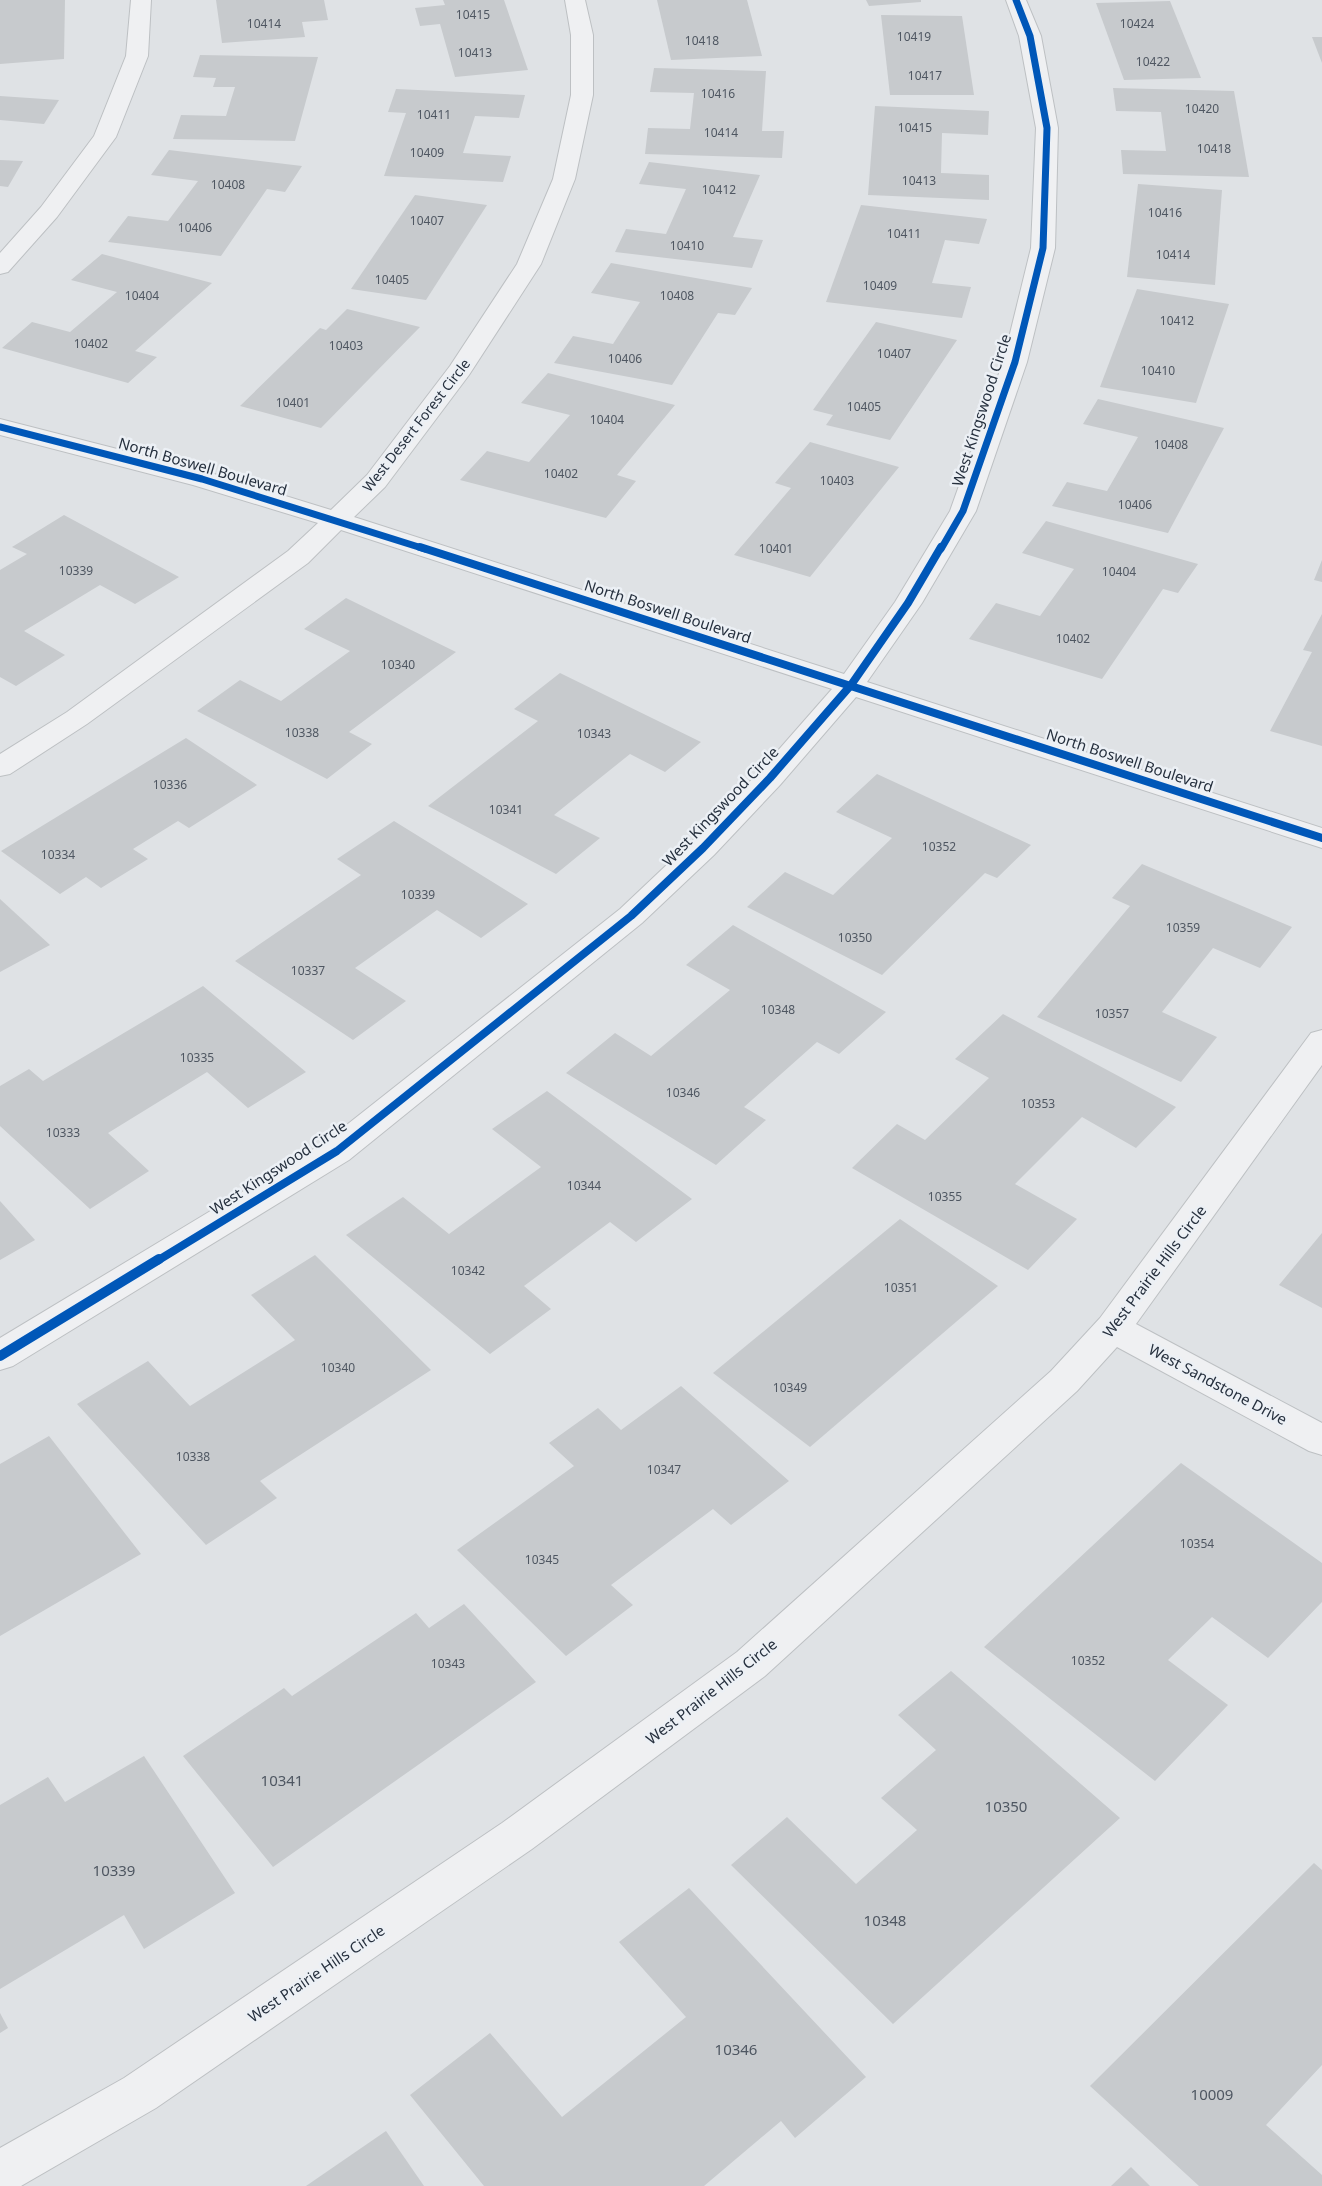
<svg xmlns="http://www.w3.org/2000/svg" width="1322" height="2186" font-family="'Noto Sans',sans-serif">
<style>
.building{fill:#c7cacd}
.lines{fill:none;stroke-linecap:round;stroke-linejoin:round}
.minor-casing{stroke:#bdc0c3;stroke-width:2}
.minor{fill:#eff0f2;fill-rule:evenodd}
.cycleway-far2-casing{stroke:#ecf0f5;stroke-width:10}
.cycleway-far1-casing{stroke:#ecf0f5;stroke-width:12}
.cycleway-casing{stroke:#ecf0f5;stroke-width:14}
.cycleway-far2{stroke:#0057b8;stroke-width:7}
.cycleway-far1{stroke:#0057b8;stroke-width:8}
.cycleway{stroke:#0057b8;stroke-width:10}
.labels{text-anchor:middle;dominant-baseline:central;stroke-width:5;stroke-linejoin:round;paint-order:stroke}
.number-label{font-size:12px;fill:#4f5762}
.far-street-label{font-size:14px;fill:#26303e;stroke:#ecf0f5}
.street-label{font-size:15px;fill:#26303e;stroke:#ecf0f5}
.near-number-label{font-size:15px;fill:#4f5762}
</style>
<rect width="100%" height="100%" fill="#dfe2e5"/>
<g class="building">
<path d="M 0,0 L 65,0 L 64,59 L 0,64 Z"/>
<path d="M 216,0 L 324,0 L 328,20 L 302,22 L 305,37 L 222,43 Z"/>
<path d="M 443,0 L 504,0 L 528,70 L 455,77 L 440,24 L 420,26 L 415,8 L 445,5 Z"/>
<path d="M 657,0 L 747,0 L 762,56 L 671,60 Z"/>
<path d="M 866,0 L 921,0 L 921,2 L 869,6 Z"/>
<path d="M 1170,1 L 1201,78 L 1124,80 L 1096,3 Z"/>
<path d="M 881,15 L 962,16 L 974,95 L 890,95 Z"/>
<path d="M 1312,37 L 1322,37 L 1322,63 Z"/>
<path d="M 200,55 L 318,57 L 295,141 L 173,139 L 181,115 L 226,116 L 235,87 L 213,87 L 216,78 L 193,77 Z"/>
<path d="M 654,68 L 766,71 L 762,131 L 784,131 L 782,158 L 645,154 L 648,128 L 690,129 L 694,93 L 650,92 Z"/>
<path d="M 1113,88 L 1234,91 L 1249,177 L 1123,174 L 1121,150 L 1166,151 L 1161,112 L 1116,111 Z"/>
<path d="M 396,89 L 525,95 L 519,118 L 475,116 L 463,153 L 511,156 L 503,182 L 384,176 L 406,113 L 388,112 Z"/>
<path d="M 0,96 L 59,100 L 44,124 L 0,120 Z"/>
<path d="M 875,106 L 989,111 L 988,135 L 942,133 L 941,173 L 989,175 L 989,200 L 868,195 Z"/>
<path d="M 169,150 L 302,166 L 285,192 L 267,189 L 221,256 L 108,242 L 128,216 L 168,221 L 198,181 L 151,175 Z"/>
<path d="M 0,160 L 23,161 L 8,187 L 0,186 Z"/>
<path d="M 649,162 L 760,175 L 733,237 L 763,240 L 752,268 L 615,252 L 626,229 L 666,234 L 686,189 L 639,184 Z"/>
<path d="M 1138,184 L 1222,190 L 1215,285 L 1127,277 Z"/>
<path d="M 415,195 L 487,205 L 426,300 L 351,289 Z"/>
<path d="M 861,205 L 987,219 L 979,244 L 945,240 L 932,283 L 971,287 L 962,318 L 826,302 Z"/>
<path d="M 102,254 L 212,283 L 135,351 L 157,357 L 128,383 L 2,348 L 32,322 L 70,332 L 117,292 L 71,280 Z"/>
<path d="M 611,263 L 752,288 L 735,315 L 718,313 L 672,385 L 554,363 L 573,336 L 613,344 L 640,302 L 591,293 Z"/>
<path d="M 1137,289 L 1229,304 L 1196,403 L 1100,387 Z"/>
<path d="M 347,309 L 420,327 L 321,428 L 240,406 L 320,328 L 326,330 Z"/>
<path d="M 876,322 L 957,340 L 890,440 L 826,425 L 833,415 L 813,410 Z"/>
<path d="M 548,373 L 675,405 L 617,475 L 636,481 L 606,518 L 460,480 L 487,451 L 529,462 L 570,415 L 521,403 Z"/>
<path d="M 1098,399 L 1224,428 L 1168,533 L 1052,506 L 1067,482 L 1107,491 L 1138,437 L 1083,424 Z"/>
<path d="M 810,442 L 899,467 L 810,577 L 734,555 L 791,488 L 775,483 Z"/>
<path d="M 64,515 L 179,577 L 135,604 L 100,585 L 24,631 L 65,655 L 16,686 L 0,677 L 0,570 L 27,554 L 12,547 Z"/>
<path d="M 1046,521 L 1198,564 L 1178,593 L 1163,589 L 1102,679 L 969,639 L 996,603 L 1040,616 L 1074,569 L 1022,553 Z"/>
<path d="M 1322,560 L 1322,582 L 1314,580 Z"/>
<path d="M 346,598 L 456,652 L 349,732 L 372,744 L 327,779 L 197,711 L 240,680 L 281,701 L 350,651 L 304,629 Z"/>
<path d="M 1322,614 L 1322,746 L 1270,731 L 1312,652 L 1303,650 Z"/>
<path d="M 560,673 L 701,742 L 665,772 L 630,754 L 554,815 L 600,838 L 556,874 L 428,806 L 538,721 L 514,709 Z"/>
<path d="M 186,738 L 257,785 L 189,828 L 178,821 L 133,849 L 148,859 L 101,888 L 86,877 L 60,894 L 1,851 Z"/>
<path d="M 877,774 L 1031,845 L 997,878 L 985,873 L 882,975 L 747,907 L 785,872 L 833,895 L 892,838 L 836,812 Z"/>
<path d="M 394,821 L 528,904 L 481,938 L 437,910 L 355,968 L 406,1001 L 353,1040 L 235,961 L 361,875 L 337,859 Z"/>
<path d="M 1142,864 L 1292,927 L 1260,968 L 1213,948 L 1162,1012 L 1217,1037 L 1181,1082 L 1037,1017 L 1130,906 L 1112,898 Z"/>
<path d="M 0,899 L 50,945 L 0,972 Z"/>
<path d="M 733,925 L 886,1012 L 839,1054 L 817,1042 L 744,1107 L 766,1120 L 716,1165 L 566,1073 L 615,1033 L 651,1056 L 730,990 L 686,965 Z"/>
<path d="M 203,986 L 306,1072 L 248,1108 L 207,1072 L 108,1133 L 149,1171 L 90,1209 L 0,1126 L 0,1086 L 29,1069 L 43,1081 Z"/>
<path d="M 1003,1014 L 1176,1107 L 1136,1148 L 1082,1117 L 1015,1184 L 1077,1219 L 1028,1270 L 852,1168 L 897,1124 L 925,1140 L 989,1078 L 955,1059 Z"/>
<path d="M 547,1091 L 692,1199 L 636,1242 L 610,1222 L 524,1286 L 551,1309 L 490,1354 L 346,1235 L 403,1197 L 449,1234 L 541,1167 L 492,1129 Z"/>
<path d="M 0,1201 L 35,1240 L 0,1260 Z"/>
<path d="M 900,1219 L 998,1286 L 810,1447 L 713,1373 Z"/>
<path d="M 1322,1233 L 1322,1308 L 1279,1285 Z"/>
<path d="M 315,1255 L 431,1370 L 260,1481 L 277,1498 L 206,1545 L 77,1404 L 148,1361 L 190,1406 L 295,1340 L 251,1295 Z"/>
<path d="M 681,1386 L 789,1481 L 731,1525 L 713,1509 L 611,1585 L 633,1605 L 566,1656 L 457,1550 L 574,1466 L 549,1443 L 598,1408 L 621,1430 Z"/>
<path d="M 49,1436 L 141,1554 L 0,1636 L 0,1464 Z"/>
<path d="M 1181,1463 L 1322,1563 L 1322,1602 L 1268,1658 L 1212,1617 L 1168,1660 L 1228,1705 L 1155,1781 L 984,1647 Z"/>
<path d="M 464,1604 L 536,1682 L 273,1867 L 183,1756 L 284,1688 L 292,1696 L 416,1613 L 429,1628 Z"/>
<path d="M 951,1671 L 1120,1818 L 893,2024 L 731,1865 L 787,1817 L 856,1884 L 917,1830 L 881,1798 L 936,1750 L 898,1715 Z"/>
<path d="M 144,1756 L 235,1893 L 144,1949 L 124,1915 L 0,1989 L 0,1805 L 48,1777 L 65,1802 Z"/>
<path d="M 1314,1863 L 1322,1870 L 1322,2065 L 1266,2125 L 1322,2175 L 1322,2186 L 1199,2186 L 1090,2086 Z"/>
<path d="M 689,1888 L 866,2077 L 795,2138 L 781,2121 L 704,2186 L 484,2186 L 410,2095 L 490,2033 L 562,2117 L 686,2017 L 619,1942 Z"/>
<path d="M 0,2013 L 8,2028 L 0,2033 Z"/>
<path d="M 386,2131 L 424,2186 L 306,2186 Z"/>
<path d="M 1131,2167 L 1150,2186 L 1111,2186 Z"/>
</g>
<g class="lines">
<g class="minor-casing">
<g id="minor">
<path d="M 131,0 L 151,0 L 148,56 L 116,137 L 57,217 L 8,272 L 0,274 L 0,253 L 41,207 L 94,136 L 126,56 Z"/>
<path d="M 565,0 L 585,0 L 593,35 L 593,95 L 575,179 L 541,264 L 469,375 L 385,487 L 354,517 L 844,674 L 895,602 L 950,511 L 1003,362 L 1031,248 L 1036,128 L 1019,36 L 1006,0 L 1026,0 L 1041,36 L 1058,128 L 1055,248 L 1027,362 L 976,511 L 922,603 L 867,682 L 1322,828 L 1322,848 L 856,697 L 780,785 L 714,855 L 642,923 L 349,1160 L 13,1366 L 0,1370 L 0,1338 L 325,1142 L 620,909 L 692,841 L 760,771 L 832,689 L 341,530 L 308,563 L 87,724 L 10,774 L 0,776 L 0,754 L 67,712 L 288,551 L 318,523 L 193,485 L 0,435 L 0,419 L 211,473 L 331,510 L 367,475 L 450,366 L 517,264 L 553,179 L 571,95 L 571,35 Z"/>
<path d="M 1322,1030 L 1322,1065 L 1136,1324 L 1322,1423 L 1322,1455 L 1309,1451 L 1117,1347 L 1077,1391 L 765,1676 L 532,1849 L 156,2108 L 21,2186 L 0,2186 L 0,2148 L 124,2078 L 502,1823 L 737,1652 L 1051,1371 L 1100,1318 L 1311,1033 Z"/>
</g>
</g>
<use href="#minor" class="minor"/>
<g class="cycleway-far2-casing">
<g id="cycleway-far2">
<path d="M 0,427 L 202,479 L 425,549"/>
<path d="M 941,549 L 963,511 L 1015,362 L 1043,248 L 1047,128 L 1030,36 L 1016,0"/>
</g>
</g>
<g class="cycleway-far1-casing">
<g id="cycleway-far1">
<path d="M 420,547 L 1322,838"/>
<path d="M 157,1261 L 337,1151 L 631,916 L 703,848 L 770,778 L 851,685 L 908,603 L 941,547"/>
</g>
</g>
<g class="cycleway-casing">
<path id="cycleway" d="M 0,1356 L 159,1259"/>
</g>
<use href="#cycleway-far2" class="cycleway-far2"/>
<use href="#cycleway-far1" class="cycleway-far1"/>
<use href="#cycleway" class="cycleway"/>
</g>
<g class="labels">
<g class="number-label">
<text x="473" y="14">10415</text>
<text x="264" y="23">10414</text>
<text x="1137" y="23">10424</text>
<text x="914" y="36">10419</text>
<text x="702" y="40">10418</text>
<text x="475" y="52">10413</text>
<text x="1153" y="61">10422</text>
<text x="925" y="75">10417</text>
<text x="718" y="93">10416</text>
<text x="1202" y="108">10420</text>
<text x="434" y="114">10411</text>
<text x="915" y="127">10415</text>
<text x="721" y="132">10414</text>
<text x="1214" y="148">10418</text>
<text x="427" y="152">10409</text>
<text x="919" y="180">10413</text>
<text x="228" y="184">10408</text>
<text x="719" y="189">10412</text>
<text x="1165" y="212">10416</text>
<text x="427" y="220">10407</text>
<text x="195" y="227">10406</text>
<text x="904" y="233">10411</text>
<text x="687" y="245">10410</text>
<text x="1173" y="254">10414</text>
<text x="392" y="279">10405</text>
<text x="880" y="285">10409</text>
<text x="142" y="295">10404</text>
<text x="677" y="295">10408</text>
<text x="1177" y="320">10412</text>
<text x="91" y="343">10402</text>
<text x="346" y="345">10403</text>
<text x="894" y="353">10407</text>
<text x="625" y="358">10406</text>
<text x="1158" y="370">10410</text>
<text x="293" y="402">10401</text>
<text x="864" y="406">10405</text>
<text x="607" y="419">10404</text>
<text x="1171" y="444">10408</text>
<text x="561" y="473">10402</text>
<text x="837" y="480">10403</text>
<text x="1135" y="504">10406</text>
<text x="776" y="548">10401</text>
<text x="76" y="570">10339</text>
<text x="1119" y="571">10404</text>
<text x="1073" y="638">10402</text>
<text x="398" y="664">10340</text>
<text x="302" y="732">10338</text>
<text x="594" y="733">10343</text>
<text x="170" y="784">10336</text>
<text x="506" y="809">10341</text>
<text x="939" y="846">10352</text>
<text x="58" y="854">10334</text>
<text x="418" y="894">10339</text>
<text x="1183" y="927">10359</text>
<text x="855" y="937">10350</text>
<text x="308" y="970">10337</text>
<text x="778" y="1009">10348</text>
<text x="1112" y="1013">10357</text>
<text x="197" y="1057">10335</text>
<text x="683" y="1092">10346</text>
<text x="1038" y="1103">10353</text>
<text x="63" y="1132">10333</text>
<text x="584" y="1185">10344</text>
<text x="945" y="1196">10355</text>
<text x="468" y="1270">10342</text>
<text x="901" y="1287">10351</text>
<text x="338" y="1367">10340</text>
<text x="790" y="1387">10349</text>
<text x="193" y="1456">10338</text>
<text x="664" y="1469">10347</text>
<text x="1197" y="1543">10354</text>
<text x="542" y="1559">10345</text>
<text x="1088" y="1660">10352</text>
<text x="448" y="1663">10343</text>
</g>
<g class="far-street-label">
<text transform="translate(416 425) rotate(-52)">West Desert Forest Circle</text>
</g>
<g class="street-label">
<text transform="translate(981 410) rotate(-72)">West Kingswood Circle</text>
<text transform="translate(203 466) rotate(16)">North Boswell Boulevard</text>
<text transform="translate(668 611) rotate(18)">North Boswell Boulevard</text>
<text transform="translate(1130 760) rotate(18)">North Boswell Boulevard</text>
<text transform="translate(720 806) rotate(-46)">West Kingswood Circle</text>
<text transform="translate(278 1167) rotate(-33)">West Kingswood Circle</text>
<text transform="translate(1154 1271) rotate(-53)">West Prairie Hills Circle</text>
<text transform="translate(1218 1384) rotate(28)">West Sandstone Drive</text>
<text transform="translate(711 1691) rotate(-38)">West Prairie Hills Circle</text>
<text transform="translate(316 1973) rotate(-34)">West Prairie Hills Circle</text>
</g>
<g class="near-number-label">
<text x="282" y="1780">10341</text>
<text x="1006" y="1806">10350</text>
<text x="114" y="1870">10339</text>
<text x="885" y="1920">10348</text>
<text x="736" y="2049">10346</text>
<text x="1212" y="2094">10009</text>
</g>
</g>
</svg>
